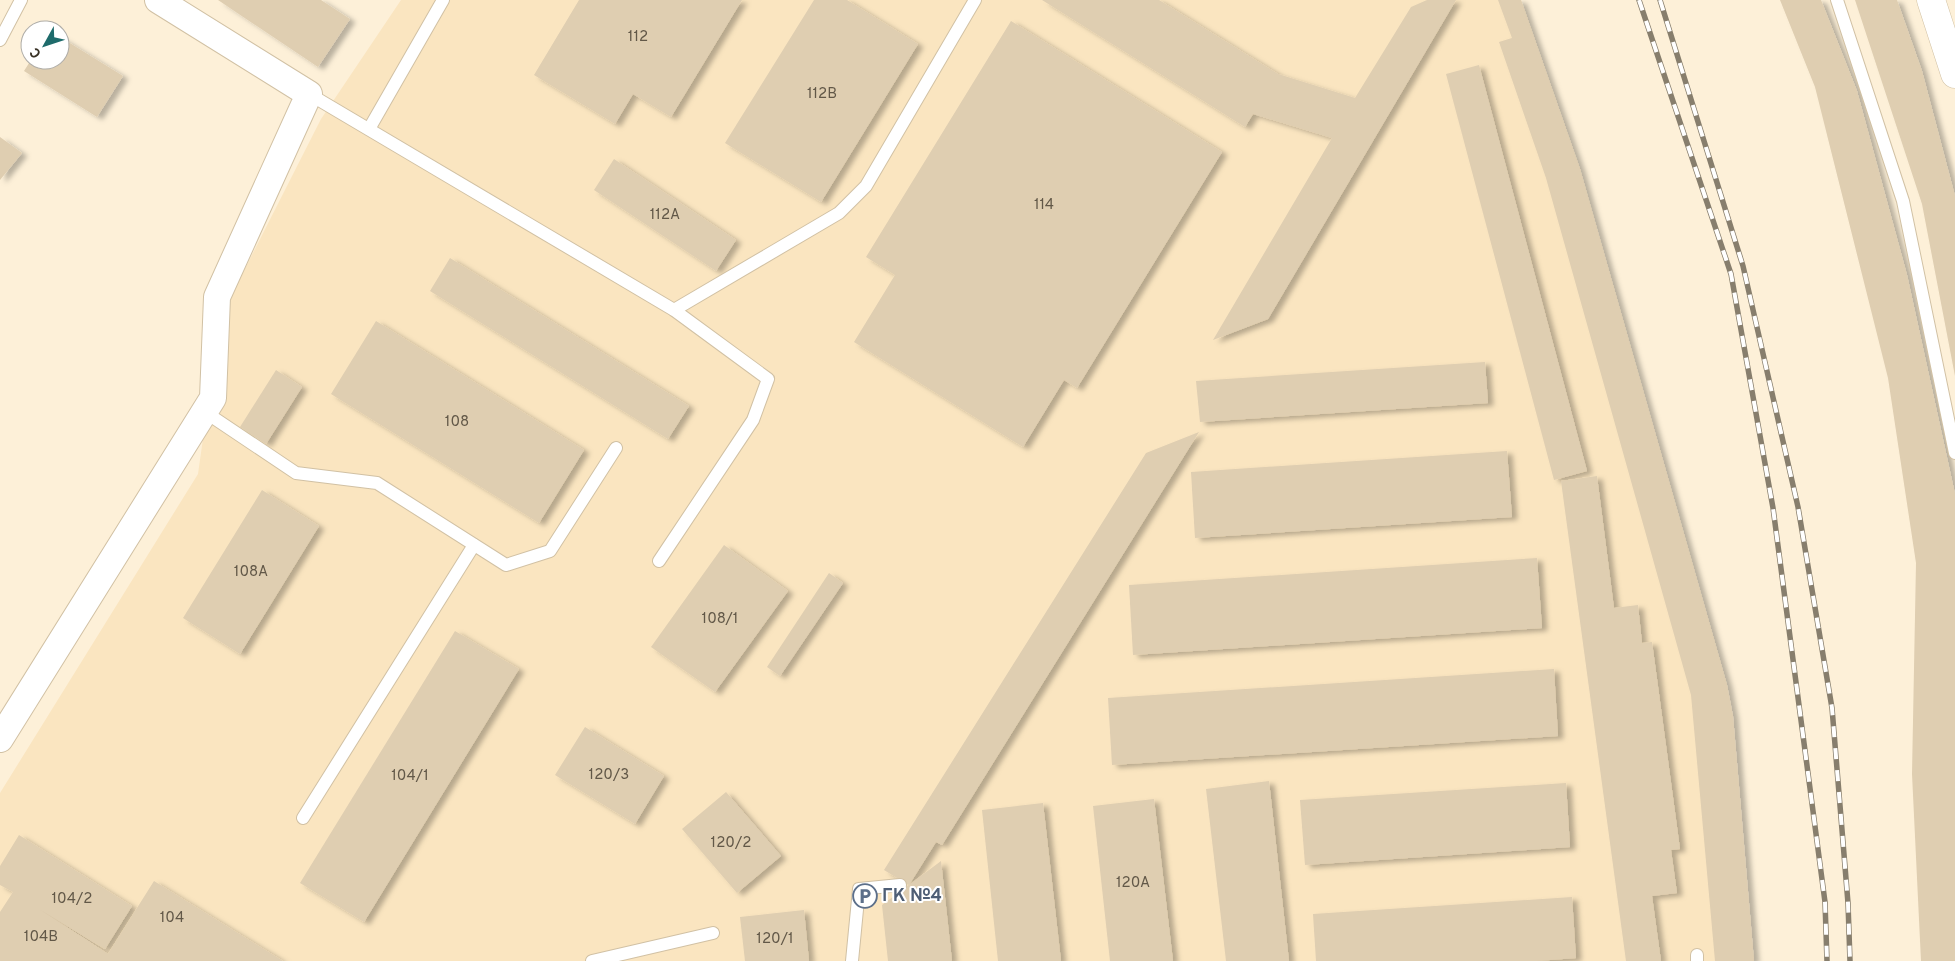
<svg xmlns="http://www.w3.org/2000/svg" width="1955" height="961" font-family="Overpass,sans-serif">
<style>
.built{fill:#fae5c0}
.building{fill:#dfceb1;filter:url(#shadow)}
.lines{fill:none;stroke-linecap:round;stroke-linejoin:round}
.lane-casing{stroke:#d1c1a4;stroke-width:14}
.street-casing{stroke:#d1c1a4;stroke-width:28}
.primary-casing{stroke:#d1c1a4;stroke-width:29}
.lane{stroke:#fff;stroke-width:12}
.street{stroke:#fff;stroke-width:26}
.primary{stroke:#fff;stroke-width:28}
.rail-casing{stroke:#877e6d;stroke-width:5.5}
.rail{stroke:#fff;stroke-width:4;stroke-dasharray:11;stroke-linecap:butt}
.labels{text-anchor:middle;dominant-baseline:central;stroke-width:4;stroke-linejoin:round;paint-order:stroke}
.number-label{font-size:15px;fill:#625848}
.service-label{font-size:18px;font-weight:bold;fill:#4e5e75;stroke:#fff;text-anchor:start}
</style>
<defs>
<filter id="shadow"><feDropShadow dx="5.5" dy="3" stdDeviation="2.5" flood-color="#0004"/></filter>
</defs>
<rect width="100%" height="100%" fill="#fdf0d8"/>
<path class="built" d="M 401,0 L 1521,0 L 1580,169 L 1727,685 L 1754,961 L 0,961 L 0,793 L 198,474 L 220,318 L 321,119 Z"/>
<g class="building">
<path d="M 218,0 L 321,0 L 350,19 L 318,67 Z"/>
<path d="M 579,0 L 742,0 L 671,117 L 633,94 L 615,124 L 534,75 Z"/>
<path d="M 814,0 L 847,0 L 918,44 L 821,202 L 725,143 Z"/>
<path d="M 1042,0 L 1159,0 L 1278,74 L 1355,98 L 1411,7 L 1427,0 L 1456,0 L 1268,319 L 1213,340 L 1332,138 L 1253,114 L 1245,127 Z"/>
<path d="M 1498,0 L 1521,0 L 1580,169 L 1727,685 L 1733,716 L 1754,961 L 1715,961 L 1691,695 L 1546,178 L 1499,42 L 1512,38 Z"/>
<path d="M 1780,0 L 1821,0 L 1857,91 L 1907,275 L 1955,494 L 1955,961 L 1921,961 L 1912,774 L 1916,563 L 1888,378 L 1815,87 Z"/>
<path d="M 1855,0 L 1897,0 L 1922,71 L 1955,196 L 1955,376 L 1922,204 Z"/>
<path d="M 1011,21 L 1222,152 L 1077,388 L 1064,380 L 1023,447 L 854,342 L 895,275 L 866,257 Z"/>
<path d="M 60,37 L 123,76 L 97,117 L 24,71 L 31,60 L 60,60 Z"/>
<path d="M 1479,65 L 1587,471 L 1554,480 L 1446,74 Z"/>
<path d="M 0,137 L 22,153 L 0,180 Z"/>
<path d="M 614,159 L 736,240 L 716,271 L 594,190 Z"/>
<path d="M 450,258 L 689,406 L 668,439 L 430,291 Z"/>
<path d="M 376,321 L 584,450 L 539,523 L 331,394 Z"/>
<path d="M 1485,362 L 1488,403 L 1200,422 L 1196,381 Z"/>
<path d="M 276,370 L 302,387 L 266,444 L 240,427 Z"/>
<path d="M 1199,432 L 942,845 L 936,842 L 909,885 L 884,870 L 1146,453 Z"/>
<path d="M 1507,451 L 1512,517 L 1195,538 L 1191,472 Z"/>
<path d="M 1597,476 L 1614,608 L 1638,605 L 1642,643 L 1652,642 L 1680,849 L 1671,850 L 1677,893 L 1652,896 L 1661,961 L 1626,961 L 1561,481 Z"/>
<path d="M 262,490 L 319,526 L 240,654 L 183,618 Z"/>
<path d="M 724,545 L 788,591 L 715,692 L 651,647 Z"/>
<path d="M 1537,558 L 1542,628 L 1133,655 L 1129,585 Z"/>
<path d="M 829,573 L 843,583 L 780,676 L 767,667 Z"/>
<path d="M 455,631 L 519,669 L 364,922 L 300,883 Z"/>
<path d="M 1554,669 L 1558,736 L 1112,765 L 1108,698 Z"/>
<path d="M 585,727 L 664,776 L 635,824 L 555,775 Z"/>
<path d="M 1269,781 L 1289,961 L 1226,961 L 1206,789 Z"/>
<path d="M 1566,783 L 1570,847 L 1305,865 L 1300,800 Z"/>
<path d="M 726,792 L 781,856 L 737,893 L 682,829 Z"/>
<path d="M 1154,799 L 1173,961 L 1110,961 L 1093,806 Z"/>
<path d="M 1043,803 L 1061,961 L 998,961 L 982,810 Z"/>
<path d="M 19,835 L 132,906 L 105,949 L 39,909 L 108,954 L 154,881 L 283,961 L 0,961 L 0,912 L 13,892 L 0,885 L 0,866 Z"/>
<path d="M 941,861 L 952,961 L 888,961 L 882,905 Z"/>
<path d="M 1572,897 L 1576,958 L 1537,961 L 1316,961 L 1313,914 Z"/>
<path d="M 804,910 L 809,961 L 745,961 L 740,917 Z"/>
</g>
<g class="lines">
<g class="lane-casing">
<g id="lane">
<path d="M 1837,0 L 1903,201 L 1955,453"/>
<path d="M 0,40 L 21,0"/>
<path d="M 309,94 L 674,310 L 768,379 L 753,420 L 659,561"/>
<path d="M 369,129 L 443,0"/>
<path d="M 674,310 L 839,213 L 866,186 L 975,0"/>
<path d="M 205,412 L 296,473 L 377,483 L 506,565 L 550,551 L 616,448"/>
<path d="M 303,818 L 474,545"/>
<path d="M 1697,955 L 1697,961"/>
<path d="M 592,961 L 713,933"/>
<path d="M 852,961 L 859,889 L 900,885"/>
</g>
</g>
<g class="street-casing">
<path id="street" d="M 0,739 L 213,398 L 217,297 L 309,94 L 158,0"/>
</g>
<g class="primary-casing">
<path id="primary" d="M 1931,0 L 1955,74"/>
</g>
<use href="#lane" class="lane"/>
<use href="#street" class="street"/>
<use href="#primary" class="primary"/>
<g class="rail-casing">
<g id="rail">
<path d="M 1639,0 L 1731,274 L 1773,508 L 1825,902 L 1827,961"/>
<path d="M 1660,0 L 1743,266 L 1798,507 L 1832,708 L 1848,903 L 1850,961"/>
</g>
</g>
<use href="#rail" class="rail"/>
</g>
<defs>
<g id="parking-ring" transform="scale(1.25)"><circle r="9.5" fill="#fff" stroke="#5c6f8a" stroke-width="1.5"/><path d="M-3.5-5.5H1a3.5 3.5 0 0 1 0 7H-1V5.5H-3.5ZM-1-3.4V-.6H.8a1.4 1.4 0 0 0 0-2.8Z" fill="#5c6f8a"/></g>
</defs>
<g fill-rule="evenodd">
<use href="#parking-ring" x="865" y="896"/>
</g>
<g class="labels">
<g class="number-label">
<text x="638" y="37">112</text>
<text x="822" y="94">112В</text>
<text x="1044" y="205">114</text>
<text x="665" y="215">112А</text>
<text x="457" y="422">108</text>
<text x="251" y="572">108А</text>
<text x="720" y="619">108/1</text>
<text x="609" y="775">120/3</text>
<text x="410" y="776">104/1</text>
<text x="731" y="843">120/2</text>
<text x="1133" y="883">120А</text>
<text x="72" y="899">104/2</text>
<text x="172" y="918">104</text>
<text x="41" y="937">104В</text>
<text x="775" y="939">120/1</text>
</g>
<g class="service-label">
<text x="882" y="896">ГК №4</text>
</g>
</g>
<g transform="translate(45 45) rotate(230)"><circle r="24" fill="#ffffff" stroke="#afada8"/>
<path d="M0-4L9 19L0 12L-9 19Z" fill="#1e6b6b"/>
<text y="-8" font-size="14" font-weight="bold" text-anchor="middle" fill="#383125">С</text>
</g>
</svg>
